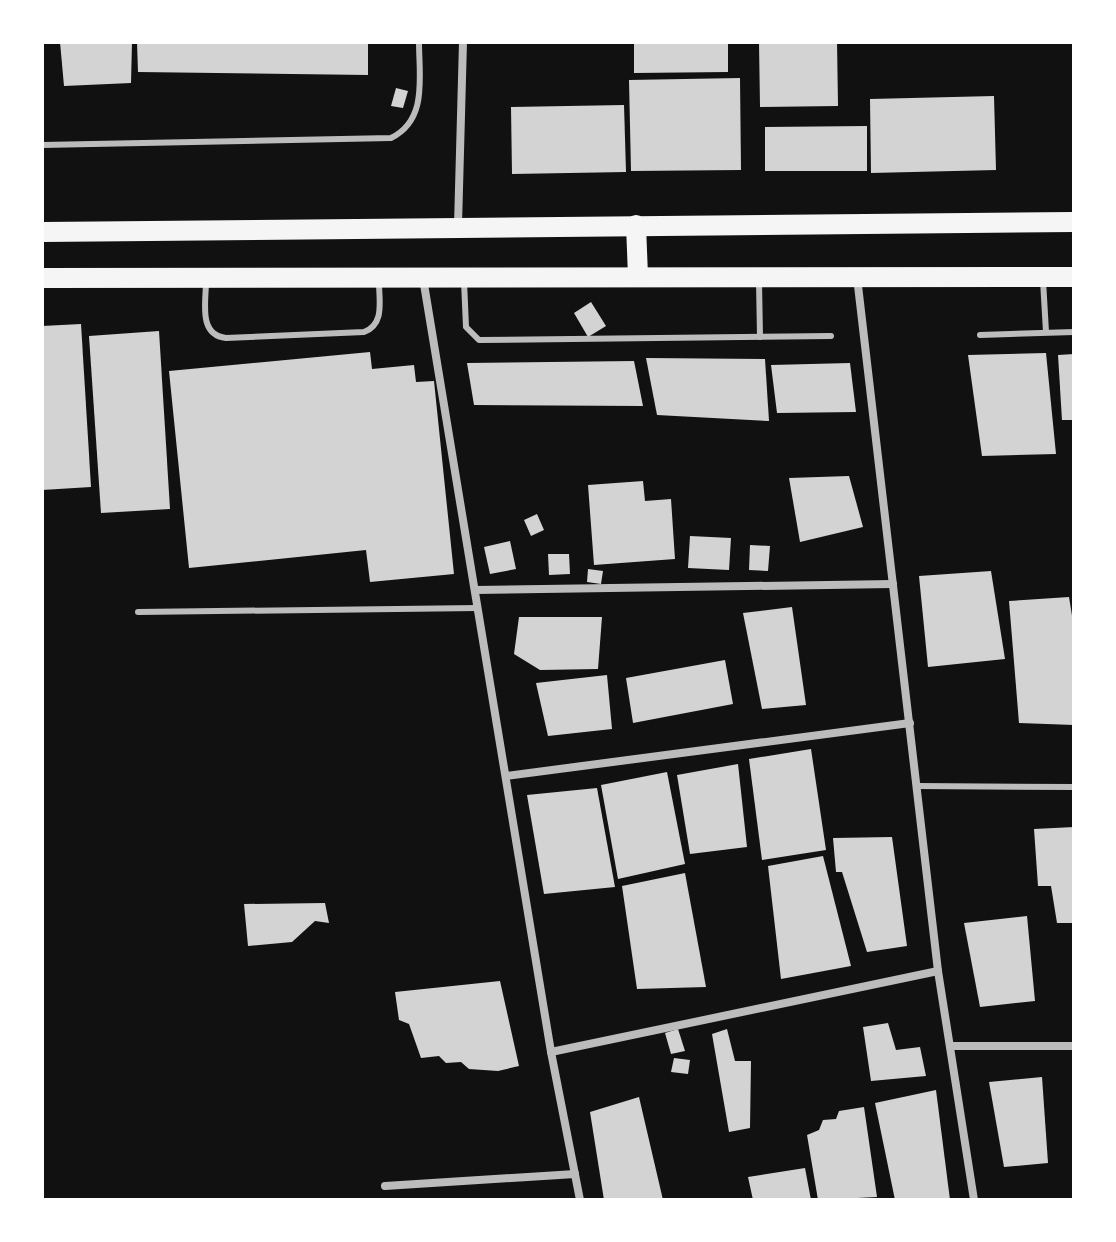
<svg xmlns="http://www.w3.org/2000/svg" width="1116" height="1242" font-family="'DejaVu Sans',sans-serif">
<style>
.building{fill:#d3d3d3}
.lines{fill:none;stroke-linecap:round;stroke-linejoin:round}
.service{stroke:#bcbcbc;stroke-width:6}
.minor{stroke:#bcbcbc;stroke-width:8}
.primary{stroke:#f5f5f5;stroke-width:20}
</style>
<rect width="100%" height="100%" fill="#111"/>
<g class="building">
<path d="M 60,42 L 132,42 L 131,83 L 64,86 Z"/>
<path d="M 137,42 L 368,42 L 368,75 L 138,72 Z"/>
<path d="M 634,42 L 728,42 L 728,72 L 634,73 Z"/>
<path d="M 759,42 L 837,42 L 838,106 L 760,107 Z"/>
<path d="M 740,78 L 741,170 L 631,171 L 629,80 Z"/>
<path d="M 396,88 L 408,91 L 403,108 L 391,106 Z"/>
<path d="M 994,96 L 996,170 L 871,173 L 870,99 Z"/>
<path d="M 624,105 L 626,172 L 512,174 L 511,107 Z"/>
<path d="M 867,126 L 867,171 L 765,171 L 765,127 Z"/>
<path d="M 591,302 L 606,326 L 588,337 L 574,313 Z"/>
<path d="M 81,324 L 91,487 L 42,490 L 42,326 Z"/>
<path d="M 159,331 L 170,509 L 101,513 L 89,336 Z"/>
<path d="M 370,352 L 372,369 L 414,365 L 416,382 L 434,381 L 454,574 L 370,582 L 366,550 L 189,568 L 169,371 Z"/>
<path d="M 1046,353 L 1056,454 L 982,456 L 968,355 Z"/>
<path d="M 1074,354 L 1074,420 L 1062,420 L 1058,355 Z"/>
<path d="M 646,358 L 765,359 L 769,421 L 657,415 Z"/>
<path d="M 634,361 L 643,406 L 474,405 L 467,363 Z"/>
<path d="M 850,363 L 856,412 L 777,413 L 771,365 Z"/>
<path d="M 849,476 L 863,527 L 800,542 L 789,478 Z"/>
<path d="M 643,481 L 645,501 L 671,499 L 675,559 L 594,565 L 588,485 Z"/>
<path d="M 537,514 L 544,530 L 531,536 L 524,520 Z"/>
<path d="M 690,536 L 731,538 L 729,570 L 688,568 Z"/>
<path d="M 510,541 L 516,569 L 490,574 L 484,547 Z"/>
<path d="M 750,545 L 770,546 L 768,571 L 749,570 Z"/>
<path d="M 548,554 L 569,554 L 570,574 L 549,575 Z"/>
<path d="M 588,569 L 603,571 L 601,584 L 587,582 Z"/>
<path d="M 991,571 L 1005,659 L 928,667 L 919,576 Z"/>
<path d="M 1069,597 L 1074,628 L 1074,725 L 1019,723 L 1009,601 Z"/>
<path d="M 792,607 L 806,705 L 762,709 L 743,613 Z"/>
<path d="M 519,617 L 602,617 L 598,669 L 540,670 L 514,654 Z"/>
<path d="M 725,660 L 733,704 L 633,723 L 626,678 Z"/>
<path d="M 607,675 L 612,729 L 548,736 L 536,683 Z"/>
<path d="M 811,749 L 826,850 L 762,860 L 749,759 Z"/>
<path d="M 738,764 L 747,847 L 690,854 L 677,775 Z"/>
<path d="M 667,772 L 685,864 L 618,879 L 601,785 Z"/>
<path d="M 597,788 L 615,887 L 544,894 L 527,795 Z"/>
<path d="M 1074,827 L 1074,923 L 1057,923 L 1051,886 L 1038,886 L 1034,829 Z"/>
<path d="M 892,837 L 907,946 L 867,952 L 842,872 L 836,872 L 833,838 Z"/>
<path d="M 823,856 L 851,966 L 781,979 L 768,866 Z"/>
<path d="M 685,873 L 706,987 L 637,989 L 622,886 Z"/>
<path d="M 325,903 L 329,923 L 315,921 L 292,942 L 248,946 L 244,904 Z"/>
<path d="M 1027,916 L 1035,1001 L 980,1007 L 964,923 Z"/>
<path d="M 500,981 L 519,1066 L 498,1071 L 469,1069 L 461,1062 L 446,1063 L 439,1056 L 421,1058 L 409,1024 L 399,1020 L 395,992 Z"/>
<path d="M 888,1023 L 896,1050 L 920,1047 L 926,1076 L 871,1081 L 863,1027 Z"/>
<path d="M 678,1029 L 685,1051 L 671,1054 L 665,1033 Z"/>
<path d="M 727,1029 L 735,1061 L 751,1061 L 750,1128 L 729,1132 L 712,1034 Z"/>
<path d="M 674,1058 L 690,1060 L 688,1074 L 671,1072 Z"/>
<path d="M 1042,1077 L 1048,1163 L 1004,1167 L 989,1082 Z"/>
<path d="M 936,1090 L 950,1200 L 895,1200 L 875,1103 Z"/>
<path d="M 639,1097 L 663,1200 L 604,1200 L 590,1112 Z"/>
<path d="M 864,1107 L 877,1197 L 818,1200 L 807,1135 L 819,1130 L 823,1120 L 836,1119 L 839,1111 Z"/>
<path d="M 805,1168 L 811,1200 L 753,1200 L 748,1177 Z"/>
</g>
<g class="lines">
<g class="service">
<path d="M 42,145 L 391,138 C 428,120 419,77 419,42"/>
<path d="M 1043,280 L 1046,332"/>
<path d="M 206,281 C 206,302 198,335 226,338 L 364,332 C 385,324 379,301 379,282"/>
<path d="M 464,281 L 466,327 L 479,340 L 831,336"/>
<path d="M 759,281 L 760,337"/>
<path d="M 980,335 L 1074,332"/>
<path d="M 138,612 L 478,608"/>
<path d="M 917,786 L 1074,787"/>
</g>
<g class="minor">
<path d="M 458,225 L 463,42"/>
<path d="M 857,277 L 938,971 L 974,1200"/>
<path d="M 423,278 L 551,1052 L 580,1200"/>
<path d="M 475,590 L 893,584"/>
<path d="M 506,776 L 910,723"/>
<path d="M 950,1046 L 1074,1046"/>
<path d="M 551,1052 L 938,971"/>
<path d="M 385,1186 L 575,1174"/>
</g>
<g class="primary">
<path d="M 636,225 L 638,276"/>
<path d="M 42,232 L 1074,222"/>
<path d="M 42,278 L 1074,277"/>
</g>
</g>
<rect width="1116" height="1242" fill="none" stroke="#ffffff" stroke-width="88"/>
</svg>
